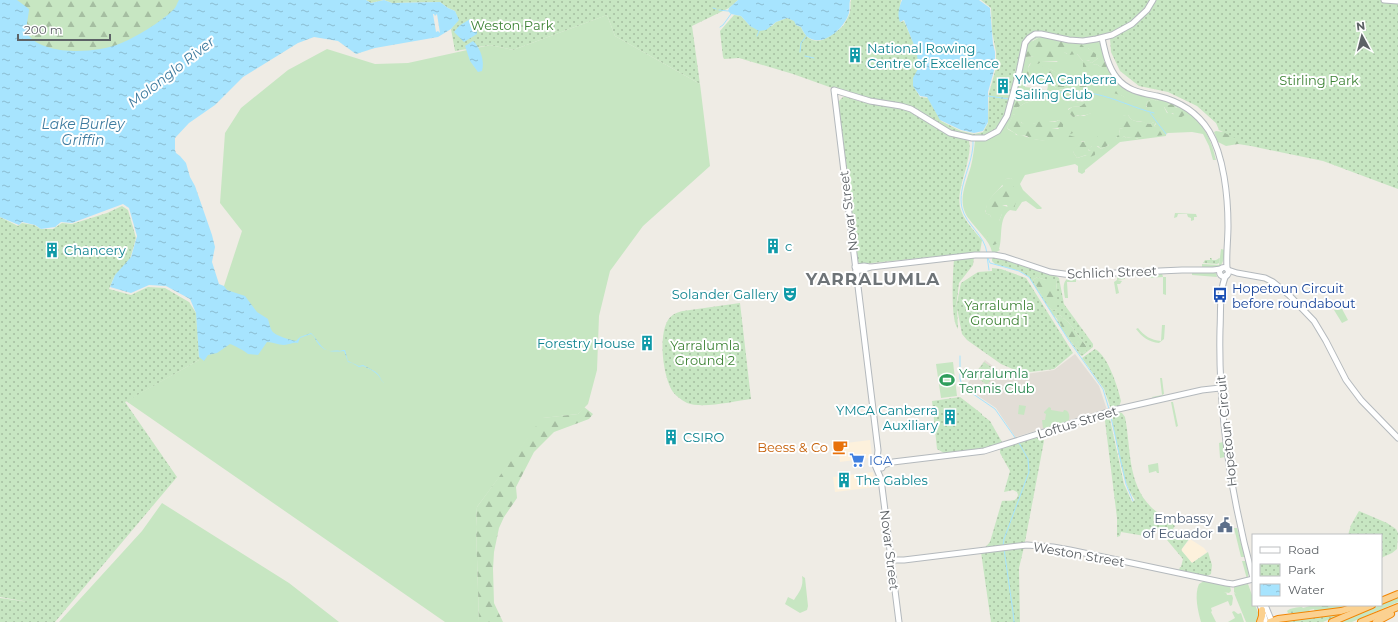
<svg xmlns="http://www.w3.org/2000/svg" width="1398" height="622" font-family="Montserrat,sans-serif">
<style>
.commercial{fill:#fdf1dc}
.education{fill:#e2ddd6}
.grass{fill:#c7e6c2;fill-rule:evenodd}
.forest{fill:url(#forest-firs)}
.park{fill:url(#park-dots);fill-rule:evenodd}
.water{fill:url(#water-ripples)}
.pier{fill:#efece5}
.lines{fill:none;stroke-linecap:round;stroke-linejoin:round}
.stream{stroke:#a7e4fe;stroke-width:1}
.secondary-casing{stroke:#b4b9bd;stroke-width:7}
.highway-casing{stroke:#f18504;stroke-width:8}
.secondary{stroke:#fff;stroke-width:5}
.highway{stroke:#fbd190;stroke-width:6}
.labels{text-anchor:middle;dominant-baseline:central;stroke-width:4;stroke-linejoin:round;paint-order:stroke}
.park-label{font-size:13px;fill:#3e8336;stroke:#fff}
.culture-label{font-size:13px;fill:#0d838f;stroke:#fff;text-anchor:start}
.street-label{font-size:13px;fill:#5d6266;stroke:#fff}
.transit-label{font-size:13px;fill:#164399;stroke:#fff;text-anchor:start}
.leisure-label{font-size:13px;fill:#27864d;stroke:#fff;text-anchor:start}
.food-label{font-size:13px;fill:#c56008;stroke:#fff;text-anchor:end}
.shop-label{font-size:13px;fill:#366cbe;stroke:#fff;text-anchor:start}
.service-label{font-size:13px;fill:#4e5e75;stroke:#fff;text-anchor:end}
.water-label{font-size:14px;font-style:italic;fill:#3e7b9f;stroke:#fff}
.district-label{font-size:17px;font-weight:bold;letter-spacing:1px;fill:#6e7478;stroke:#fff}
</style>
<defs>
<pattern id="forest-firs" width="22" height="20" patternUnits="userSpaceOnUse"><rect width="22" height="20" fill="#c7e6c2"/><path d="M5 1l3.5 6h-7zM16 11l3.5 6h-7z" fill="#a5bea1"/></pattern>
<pattern id="park-dots" width="8" height="8" patternUnits="userSpaceOnUse"><rect width="8" height="8" fill="#c7e6c2"/><path d="M2 2h.1M6 6h.1" fill="none" stroke="#a5bea1" stroke-width="1.8" stroke-linecap="round"/></pattern>
<pattern id="water-ripples" width="26" height="14" patternUnits="userSpaceOnUse"><rect width="26" height="14" fill="#a7e4fe"/><path d="M2 4q2-2 4 0t4 0M15 11q2-2 4 0t4 0" fill="none" stroke="#8bbcd1"/></pattern>
</defs>
<rect width="100%" height="100%" fill="#efece5"/>
<g class="commercial">
<path d="M 870,440 L 872,456 L 870,458 L 840,462 L 838,444 Z"/>
<path d="M 873,472 L 875,487 L 835,492 L 833,477 Z"/>
<path d="M 1190,539 L 1204,548 L 1207,552 L 1192,563 L 1181,550 Z"/>
</g>
<path class="education" d="M 1075,354 L 1099,386 L 1107,410 L 1015,437 L 996,408 L 965,387 L 985,360 L 998,370 L 1019,375 L 1054,370 Z"/>
<g class="grass">
<path d="M 607,15 L 615,36 L 700,84 L 710,166 L 643,226 L 610,271 L 599,316 L 597,370 L 588,404 L 578,414 L 543,418 L 477,507 L 476,526 L 479,622 L 445,622 L 126,401 L 199,360 L 196,313 L 224,286 L 242,231 L 220,203 L 225,133 L 241,108 L 288,70 L 327,49 L 375,64 L 408,63 L 490,45 L 513,50 Z"/>
<path d="M 1036,36 L 1098,42 L 1101,43 C 1103,52 1106,64 1111,72 C 1114,77 1128,89 1134,93 C 1141,97 1152,96 1160,98 C 1193,107 1209,128 1216,160 L 1213,160 L 1209,146 L 1203,134 L 1192,132 L 1168,133 L 1166,134 L 1166,136 L 1120,142 L 1085,170 L 1085,172 L 1082,174 L 1078,172 L 1078,166 L 1075,164 L 1025,175 L 1020,184 L 1023,190 L 1042,208 L 1041,209 L 1037,209 L 1026,201 L 1022,202 L 1016,211 L 1010,210 C 998,218 1003,237 999,249 L 1000,250 L 995,253 L 992,252 C 990,241 976,229 969,219 C 956,202 966,184 971,166 C 973,158 974,149 975,141 L 986,140 L 997,134 L 1016,94 L 1027,41 ZM 1040,37 L 1078,44 L 1085,49 L 1088,48 L 1094,53 L 1089,61 L 1083,61 L 1077,54 L 1067,54 L 1063,51 L 1057,62 L 1041,62 L 1034,56 L 1026,57 L 1025,53 L 1033,40 ZM 1098,58 L 1102,61 L 1105,61 L 1113,78 L 1127,91 L 1126,98 L 1116,92 L 1113,93 L 1109,87 L 1110,85 C 1103,80 1101,75 1101,67 L 1096,64 L 1093,65 L 1088,62 L 1092,63 ZM 1031,63 L 1028,68 L 1029,75 L 1026,78 L 1049,82 L 1042,80 L 1046,68 L 1052,70 L 1073,84 L 1080,83 L 1082,80 L 1091,84 L 1091,89 C 1085,92 1062,92 1057,88 C 1054,87 1052,84 1049,82 L 1047,90 L 1046,90 L 1046,92 L 1040,99 L 1025,103 L 1015,109 L 1013,105 L 1024,89 L 1033,90 L 1034,88 L 1025,87 L 1025,80 L 1020,79 L 1021,72 ZM 1072,92 L 1092,95 C 1084,106 1071,102 1061,98 ZM 1152,99 L 1157,101 L 1160,99 L 1159,104 L 1146,107 L 1147,102 ZM 1167,104 C 1175,105 1180,109 1184,116 C 1179,117 1173,113 1167,113 L 1164,107 ZM 1081,106 L 1091,107 L 1091,113 L 1084,116 L 1080,115 L 1073,117 L 1070,114 L 1068,109 L 1072,107 ZM 1014,114 C 1017,117 1019,121 1022,123 C 1028,127 1044,121 1050,121 C 1054,121 1055,122 1059,120 L 1063,125 L 1058,129 L 1052,128 L 1055,135 C 1043,147 1030,135 1016,135 L 1015,133 L 1009,130 L 1007,128 ZM 1128,115 C 1133,123 1135,120 1143,122 C 1145,123 1147,124 1150,124 L 1154,122 L 1156,124 L 1154,126 L 1161,130 L 1158,135 L 1146,137 L 1142,136 L 1137,139 L 1131,137 L 1126,138 L 1124,136 L 1120,139 L 1116,138 L 1120,134 L 1119,129 L 1123,128 L 1123,116 ZM 1097,137 L 1109,145 L 1101,149 L 1095,145 L 1098,139 ZM 1082,141 L 1085,141 L 1085,145 L 1092,146 L 1088,149 L 1090,151 L 1092,150 L 1087,155 L 1077,158 L 1073,152 ZM 1011,178 L 1013,180 L 1014,209 L 1002,205 L 1002,214 L 999,221 L 991,217 L 990,215 L 985,213 L 985,211 L 986,210 C 987,197 1001,190 1006,179 Z"/>
<path d="M 1175,213 L 1196,214 L 1197,217 L 1194,217 L 1194,220 L 1191,221 L 1191,218 L 1188,217 L 1187,214 L 1178,214 L 1177,217 L 1174,218 Z"/>
<path d="M 1221,249 L 1225,250 C 1223,269 1220,268 1202,268 L 1202,264 L 1219,265 Z"/>
<path d="M 1192,272 L 1216,273 L 1217,277 L 1192,275 Z"/>
<path d="M 1162,273 L 1163,277 L 1166,277 L 1166,295 L 1163,294 L 1163,277 L 1148,278 L 1148,274 Z"/>
<path d="M 1120,275 L 1125,275 L 1125,279 L 1117,280 L 1122,281 L 1120,284 L 1117,284 L 1119,293 L 1116,294 L 1114,282 L 1117,280 L 1117,277 Z"/>
<path d="M 1071,277 L 1076,278 L 1076,282 L 1067,282 L 1068,298 L 1065,298 C 1064,290 1061,280 1071,277 Z"/>
<path d="M 1341,307 L 1348,320 L 1342,323 L 1334,310 Z"/>
<path d="M 1162,325 L 1165,325 L 1164,339 L 1159,343 C 1149,342 1142,337 1136,329 L 1138,328 C 1144,336 1151,340 1161,341 Z"/>
<path d="M 953,362 L 957,396 L 941,398 L 936,364 Z"/>
<path d="M 984,364 L 989,368 L 982,378 L 976,374 Z"/>
<path d="M 990,368 L 996,372 L 988,383 L 982,379 Z"/>
<path d="M 1160,378 L 1162,378 L 1164,394 L 1162,395 L 1163,397 L 1153,399 L 1152,397 L 1162,395 Z"/>
<path d="M 1171,402 L 1173,402 L 1178,426 L 1176,427 Z"/>
<path d="M 1019,405 L 1026,406 L 1024,415 L 1018,414 Z"/>
<path d="M 1049,407 L 1051,408 L 1051,410 L 1063,412 L 1064,410 C 1069,410 1070,416 1069,420 L 1065,423 L 1046,429 L 1043,428 L 1042,420 L 1045,420 L 1046,414 L 1044,413 L 1044,412 Z"/>
<path d="M 1223,442 L 1225,457 L 1220,458 L 1219,443 Z"/>
<path d="M 1158,463 L 1159,473 L 1157,473 L 1156,471 L 1149,473 L 1148,465 Z"/>
<path d="M 162,503 L 289,583 L 339,622 L 59,622 L 142,531 Z"/>
<path d="M 1234,528 L 1237,528 L 1245,557 L 1241,557 Z"/>
<path d="M 1242,561 L 1246,561 L 1249,573 L 1247,579 Z"/>
<path d="M 802,576 L 805,578 L 808,606 L 807,610 L 800,613 L 785,604 L 788,597 L 794,600 C 799,592 804,587 802,576 Z"/>
<path d="M 1204,581 L 1230,586 L 1231,591 L 1229,593 L 1224,592 L 1226,592 L 1227,595 L 1232,595 L 1233,598 L 1232,605 L 1230,606 L 1228,601 L 1211,608 L 1212,611 L 1211,612 L 1216,622 L 1201,622 C 1198,611 1194,595 1199,584 Z"/>
<path d="M 1248,584 L 1253,598 L 1253,605 L 1255,605 L 1260,617 L 1259,622 L 1246,622 L 1234,593 L 1236,594 L 1234,592 L 1234,586 Z"/>
<path d="M 1398,597 L 1398,602 L 1352,622 L 1340,622 Z"/>
<path d="M 1234,611 L 1238,614 L 1241,613 L 1244,622 L 1228,622 L 1235,618 L 1232,612 Z"/>
</g>
<g class="forest">
<path d="M 13,0 L 184,0 L 178,12 L 117,52 L 52,51 L 29,41 Z"/>
<path d="M 1040,37 C 1054,37 1067,44 1081,44 L 1085,48 L 1088,48 L 1096,54 C 1097,61 1090,60 1086,61 L 1092,63 L 1098,58 L 1102,58 L 1102,61 L 1104,61 L 1113,78 L 1127,91 L 1129,91 L 1134,94 L 1134,100 L 1128,101 C 1123,94 1116,94 1109,92 L 1108,88 L 1110,85 C 1104,81 1099,74 1101,67 L 1096,64 L 1093,65 L 1092,67 L 1086,69 L 1083,67 L 1083,63 L 1086,61 L 1083,61 L 1077,54 L 1069,55 L 1064,52 L 1060,61 L 1041,62 L 1038,64 L 1036,63 L 1034,60 L 1034,56 L 1026,57 L 1024,56 L 1028,46 L 1031,42 Z"/>
<path d="M 1028,58 L 1031,60 L 1028,68 L 1029,75 L 1026,78 L 1025,80 L 1020,79 L 1024,60 Z"/>
<path d="M 1044,66 L 1065,77 L 1073,84 L 1080,83 C 1083,79 1084,78 1089,79 L 1091,83 L 1091,89 L 1087,92 L 1058,89 L 1049,82 L 1042,80 L 1037,75 L 1038,69 Z"/>
<path d="M 1020,88 L 1046,90 L 1046,92 L 1040,99 L 1025,103 L 1015,109 L 1013,108 L 1013,105 L 1018,89 Z"/>
<path d="M 1072,92 L 1092,95 L 1092,97 C 1080,104 1073,103 1060,98 L 1063,94 Z"/>
<path d="M 1152,99 L 1157,101 L 1160,99 L 1164,100 L 1164,102 L 1159,104 L 1160,106 L 1158,109 L 1154,111 C 1149,109 1145,108 1147,102 Z"/>
<path d="M 1086,102 L 1091,102 L 1093,104 L 1091,107 L 1093,112 C 1087,116 1084,115 1079,115 C 1077,115 1075,117 1073,117 L 1067,111 L 1072,107 L 1081,106 Z"/>
<path d="M 1166,103 L 1169,105 L 1173,103 L 1176,108 L 1181,107 L 1187,110 L 1188,113 L 1180,118 L 1174,115 L 1173,113 L 1169,115 L 1163,105 Z"/>
<path d="M 1017,113 L 1018,117 L 1022,119 L 1021,123 C 1030,124 1034,125 1042,120 L 1055,122 L 1059,120 L 1063,124 L 1063,128 L 1052,128 L 1057,132 C 1051,145 1040,139 1030,139 C 1027,134 1023,136 1019,136 L 1007,128 L 1013,115 Z"/>
<path d="M 1126,115 L 1128,115 C 1132,122 1136,121 1143,122 C 1145,122 1147,124 1150,124 L 1154,122 L 1156,122 L 1154,126 L 1159,128 L 1164,132 L 1163,135 L 1145,138 L 1142,136 L 1142,138 L 1133,139 L 1131,137 L 1126,138 L 1124,136 L 1121,139 L 1116,139 L 1117,136 L 1120,134 L 1119,129 L 1123,128 L 1123,116 Z"/>
<path d="M 1069,129 L 1072,131 L 1073,133 L 1068,135 L 1075,137 L 1075,141 L 1064,140 L 1062,134 L 1065,130 Z"/>
<path d="M 1227,129 L 1251,146 L 1238,144 L 1226,146 L 1218,142 L 1214,132 L 1216,131 L 1223,132 Z"/>
<path d="M 1102,134 L 1107,136 L 1110,143 L 1107,146 L 1101,149 L 1098,146 L 1095,147 L 1093,141 L 1097,140 L 1097,135 Z"/>
<path d="M 1086,141 L 1087,142 L 1085,145 L 1093,145 L 1088,150 L 1090,151 L 1093,148 L 1095,149 L 1095,155 L 1090,157 L 1086,155 L 1077,158 L 1073,152 C 1074,148 1079,146 1080,142 Z"/>
<path d="M 1011,178 L 1014,180 L 1014,188 L 1018,189 L 1019,191 L 1014,209 L 1008,209 L 1007,205 L 1002,205 L 1002,214 L 999,221 L 993,221 L 990,215 L 985,213 C 986,210 986,207 987,203 C 989,199 999,188 1003,186 L 1001,183 L 1006,179 Z"/>
<path d="M 993,231 L 999,238 C 998,243 997,245 992,245 L 987,239 L 989,232 Z"/>
<path d="M 1037,277 L 1046,280 L 1056,280 L 1057,282 L 1056,288 L 1058,309 C 1055,310 1054,311 1051,309 C 1048,307 1035,284 1033,280 Z"/>
<path d="M 1060,315 L 1069,323 L 1087,347 L 1087,350 L 1082,354 L 1074,345 L 1055,316 Z"/>
<path d="M 584,407 L 593,414 L 589,419 L 554,432 L 534,452 L 516,487 L 517,498 L 504,517 L 499,528 L 494,552 L 493,569 L 494,603 L 503,622 L 479,622 L 476,527 L 477,507 L 542,418 L 578,414 Z"/>
<path d="M 1313,605 L 1351,605 L 1340,609 L 1315,612 L 1314,609 L 1309,610 L 1311,612 L 1310,613 L 1288,613 L 1287,611 C 1290,608 1298,607 1302,607 L 1303,608 Z"/>
</g>
<g class="park">
<path d="M 366,0 L 738,0 L 729,8 L 692,26 L 700,84 L 615,36 L 607,15 L 513,50 L 490,45 L 455,51 L 451,29 L 458,20 L 455,11 L 448,8 L 440,2 L 392,3 L 384,0 L 371,3 Z"/>
<path d="M 851,0 L 901,0 C 900,7 898,16 901,22 L 904,21 L 917,51 L 920,67 L 914,87 L 920,97 L 928,98 L 941,121 L 961,131 L 974,134 L 983,132 L 988,123 L 989,93 L 996,68 L 996,52 L 992,31 L 991,8 L 981,0 L 1153,0 L 1141,16 L 1112,34 L 1084,39 L 1070,39 L 1048,33 L 1030,36 L 1017,71 L 1005,114 L 997,129 L 986,136 L 973,137 L 951,132 L 921,113 L 871,100 L 835,89 L 793,74 L 739,58 L 724,59 L 723,57 L 720,31 L 734,15 L 741,16 L 750,26 L 772,26 L 776,22 L 787,18 L 795,21 L 796,25 L 801,27 C 807,41 817,45 830,36 C 834,33 839,30 843,26 C 845,23 849,16 850,12 C 851,8 850,4 851,0 Z"/>
<path d="M 1154,0 L 1382,0 L 1398,2 L 1398,189 L 1323,161 L 1251,146 L 1219,130 L 1216,123 L 1197,106 L 1168,92 L 1139,86 L 1120,71 L 1111,52 L 1110,38 C 1132,29 1139,18 1154,0 Z"/>
<path d="M 843,97 L 846,97 L 862,102 L 886,105 L 912,112 L 947,134 L 969,141 C 971,150 968,159 966,168 C 955,206 956,210 982,240 L 980,252 L 862,264 L 858,262 L 838,105 L 839,101 Z"/>
<path d="M 122,206 L 128,210 L 136,238 L 130,259 L 114,277 L 109,289 L 131,295 L 148,287 L 165,288 L 189,302 L 180,332 L 189,302 L 196,313 L 199,360 L 125,402 L 177,477 L 55,622 L 0,622 L 0,598 L 29,602 L 0,597 L 0,217 L 18,226 L 22,223 L 34,225 L 41,229 L 53,229 L 62,223 L 72,224 L 107,213 Z"/>
<path d="M 974,257 L 973,265 L 959,283 L 956,308 L 961,283 L 978,272 L 992,271 L 992,268 L 1001,269 L 1026,278 L 1073,353 L 1054,369 L 1022,373 L 1001,364 L 967,340 L 962,334 L 957,308 L 958,329 C 950,320 953,272 954,259 Z"/>
<path d="M 997,257 L 1006,259 L 1056,276 L 1059,278 L 1064,304 L 1093,344 L 1093,347 L 1082,356 L 1080,355 L 1063,331 L 1029,277 L 1020,271 L 995,264 L 992,261 L 992,258 ZM 1037,277 L 1046,280 L 1056,280 L 1057,282 L 1055,298 L 1057,309 C 1055,310 1054,311 1051,309 C 1048,306 1035,284 1033,280 ZM 1060,315 L 1069,323 L 1087,347 L 1087,350 L 1082,354 L 1074,345 L 1061,324 L 1056,319 L 1055,316 Z"/>
<path d="M 1210,258 L 1212,258 L 1212,260 L 1216,260 L 1220,258 L 1219,263 L 1217,264 L 1203,263 L 1205,260 L 1210,260 Z"/>
<path d="M 740,303 L 751,399 C 735,401 703,409 687,403 C 683,401 676,396 673,392 C 663,377 658,336 668,320 C 671,315 677,312 683,311 Z"/>
<path d="M 1095,349 C 1108,356 1118,387 1121,401 L 1119,407 L 1111,409 L 1104,389 L 1082,358 Z"/>
<path d="M 984,362 L 997,371 L 987,385 L 974,375 ZM 984,364 L 989,368 L 982,378 L 976,374 ZM 990,368 L 996,372 L 988,383 L 982,379 Z"/>
<path d="M 960,397 L 982,414 L 982,415 L 990,421 L 1002,442 L 985,448 L 944,453 L 937,449 L 932,401 Z"/>
<path d="M 1118,412 L 1122,413 L 1125,417 C 1131,447 1127,483 1151,507 C 1158,514 1167,519 1175,526 L 1173,529 L 1189,539 L 1181,550 L 1192,563 L 1208,552 L 1212,565 L 1211,574 L 1207,576 L 1179,570 L 1180,567 L 1181,567 L 1183,559 L 1167,540 L 1169,539 L 1168,535 L 1167,534 L 1164,536 L 1156,527 L 1152,529 L 1151,537 L 1121,532 L 1120,536 L 1117,537 L 1117,518 L 1105,421 L 1106,417 L 1109,415 L 1124,484 L 1132,502 L 1135,500 C 1120,478 1118,446 1112,420 L 1113,419 L 1112,414 Z"/>
<path d="M 1038,437 L 1043,438 L 1044,441 L 1024,547 L 1019,568 L 1020,622 L 991,622 L 981,552 L 990,542 L 1002,501 C 1009,500 1016,503 1018,495 L 1017,492 L 1013,490 L 1004,492 L 1010,471 L 1000,453 L 1000,448 Z"/>
<path d="M 1359,511 L 1387,523 L 1396,529 L 1398,533 L 1397,549 L 1392,553 L 1381,558 L 1381,535 L 1348,535 L 1351,525 Z"/>
<path d="M 1351,610 L 1323,622 L 1277,622 Z"/>
</g>
<g class="water">
<path d="M 0,0 L 17,0 L 29,9 C 29,16 24,30 29,36 C 46,56 97,53 119,44 C 135,38 161,22 173,10 C 176,8 177,3 179,0 L 366,0 L 371,3 L 384,0 L 392,3 L 440,2 L 448,8 L 455,11 L 459,20 L 451,29 L 438,37 L 375,48 L 356,54 L 338,41 L 314,37 L 298,43 L 243,77 L 215,105 L 189,123 L 175,138 L 175,150 L 176,153 L 180,156 L 186,163 L 190,177 L 195,186 L 212,235 L 215,247 L 212,262 L 219,284 L 224,286 L 227,290 L 245,296 L 257,312 L 268,319 C 269,322 270,328 272,331 C 275,336 291,340 296,341 L 300,337 L 311,333 C 317,338 321,350 330,351 C 333,351 336,350 340,351 L 343,350 L 345,350 L 348,361 L 359,366 L 363,365 C 368,368 374,370 378,374 C 381,378 382,382 386,385 C 382,382 381,379 378,375 C 374,371 368,368 363,366 L 359,367 L 352,363 L 348,362 L 344,351 C 334,352 324,353 317,342 C 315,339 315,337 311,334 L 300,338 L 298,343 C 293,342 289,345 284,345 C 278,345 273,342 267,342 L 258,355 L 248,354 C 245,351 233,345 230,344 L 217,353 L 208,355 L 204,361 L 199,357 L 196,313 L 190,299 L 166,286 L 149,285 L 131,293 L 110,287 L 115,275 L 131,257 L 137,236 L 129,208 L 123,204 L 72,223 L 61,222 L 55,227 L 41,229 L 35,225 L 22,222 L 19,225 L 0,217 Z"/>
<path d="M 738,0 L 850,0 C 849,4 850,9 849,13 C 843,33 812,55 801,27 L 796,25 L 794,21 L 787,18 L 776,22 L 766,30 L 759,31 L 750,26 L 741,16 L 731,14 L 728,11 L 729,8 Z"/>
<path d="M 902,0 L 979,0 L 990,8 L 993,44 L 995,52 L 995,67 L 988,92 L 988,122 L 983,131 L 974,133 L 961,130 L 940,120 L 927,97 L 920,96 L 913,86 L 913,78 L 919,67 L 916,50 L 904,20 L 900,22 C 897,15 899,7 902,0 Z"/>
<path d="M 470,19 L 477,29 L 477,34 L 464,42 L 454,32 L 459,26 Z"/>
<path d="M 473,41 C 480,47 485,61 482,71 L 478,72 L 470,61 L 465,46 Z"/>
</g>
<path class="pier" d="M 433,14 L 434,14 L 435,16 L 437,14 L 440,33 L 438,31 L 436,32 Z"/>
<g class="lines">
<g class="stream">
<path d="M 713,8 L 716,9"/>
<path d="M 719,10 L 728,11"/>
<path d="M 720,27 L 723,25 L 731,14"/>
<path d="M 757,36 L 759,31"/>
<path d="M 800,52 L 801,43 L 807,35"/>
<path d="M 805,56 L 814,58"/>
<path d="M 988,96 L 1009,99"/>
<path d="M 1014,99 C 1041,95 1068,88 1095,94 C 1115,98 1134,108 1154,113"/>
<path d="M 1150,113 L 1166,134"/>
<path d="M 973,141 C 974,163 957,186 962,208 C 966,225 985,235 987,253"/>
<path d="M 987,256 L 989,270"/>
<path d="M 988,258 L 990,263 L 1019,271 L 1029,277 L 1068,339 L 1103,389 L 1109,409"/>
<path d="M 960,356 L 960,379 L 963,387 L 995,409 L 1016,439"/>
<path d="M 1110,413 L 1126,484 L 1133,501"/>
<path d="M 1003,546 L 1004,539 L 1029,472 L 1028,459 L 1019,443"/>
<path d="M 1004,549 L 1013,612 L 1014,622"/>
</g>
<g class="secondary-casing">
<g id="secondary">
<path d="M 1384,0 L 1398,1"/>
<path d="M 1102,38 C 1105,52 1108,67 1117,78 C 1127,91 1142,93 1157,96 C 1179,101 1197,112 1209,131 C 1224,156 1228,197 1228,226 C 1228,240 1226,254 1227,268"/>
<path d="M 855,267 L 864,266 L 870,267"/>
<circle cx="1224" cy="272" r="4.5"/>
<path d="M 1228,270 L 1237,273 L 1265,278 L 1273,282 L 1289,295 L 1314,321 L 1326,341 L 1346,380 L 1361,400 L 1398,438"/>
<path d="M 856,271 L 865,269 L 871,267 L 975,255 L 994,255 L 1005,257 L 1050,272 L 1071,275 L 1182,270 L 1213,270 L 1221,269"/>
<path d="M 1226,275 C 1219,291 1221,312 1220,329 C 1218,414 1231,496 1253,578"/>
<path d="M 877,460 L 881,460 L 884,463 L 882,468 L 877,468"/>
<path d="M 884,465 L 893,462 L 984,451 L 1114,410 L 1202,390 L 1220,388"/>
<path d="M 891,560 L 904,560 L 1027,545 L 1053,547 L 1070,550 L 1226,583 L 1233,584 L 1253,579"/>
<path d="M 1260,605 L 1266,622"/>
<path d="M 1265,605 L 1272,622"/>
<path d="M 899,622 L 881,479 L 875,465 L 877,460 L 878,450 L 834,90 L 870,101 L 901,106 L 911,109 L 950,133 L 972,138 L 985,138 L 998,131 L 1007,116 L 1019,72 L 1025,43 L 1029,38 L 1035,34 L 1041,34 L 1069,40 L 1083,41 L 1096,39 L 1112,35 L 1132,24 L 1147,10 L 1153,0"/>
</g>
</g>
<g class="highway-casing">
<g id="highway">
<path d="M 1381,601 L 1398,594"/>
<path d="M 1260,622 L 1262,616 L 1262,610"/>
<path d="M 1270,622 L 1278,619 L 1341,611 L 1361,605"/>
<path d="M 1332,622 L 1372,605"/>
<path d="M 1361,622 L 1398,607"/>
<path d="M 1376,622 L 1391,614"/>
</g>
</g>
<use href="#secondary" class="secondary"/>
<use href="#highway" class="highway"/>
</g>
<defs>
<g id="building-bare" transform="scale(1.2)"><path d="M-4-6H4V6H1V3H-1V6H-4ZM-2.5-4.3h1.7v1.8h-1.7ZM.8-4.3h1.7v1.8H.8ZM-2.5-1h1.7V.8h-1.7ZM.8-1h1.7V.8H.8Z" fill="#0f9aa8" stroke="#fff" stroke-width="2.5" paint-order="stroke"/></g>
<g id="theatre-bare" transform="scale(1.2)"><path d="M-5-5.5Q0-4 5-5.5V0Q5 5 0 6Q-5 5-5 0ZM-3.3-2.5H-1v1.5H-3.3ZM1-2.5H3.3v1.5H1ZM-2.8 1Q0 5.5 2.8 1Z" fill="#0f9aa8" stroke="#fff" stroke-width="2.5" paint-order="stroke"/></g>
<g id="bus-bare" transform="scale(1.2)"><path d="M-5-6H5V4H4V6H2V4H-2V6H-4V4H-5ZM-3.5-4V0h7V-4ZM-3.5 1.2v1.5H-2V1.2ZM2 1.2v1.5H3.5V1.2Z" fill="#1a4fb4" stroke="#fff" stroke-width="2.5" paint-order="stroke"/></g>
<g id="stadium-bare" transform="scale(1.2)"><path d="M0-5a6.5 5 0 1 0 0 10a6.5 5 0 1 0 0-10ZM-3.5-1.8h7v3.6h-7Z" fill="#2e9e5b" stroke="#fff" stroke-width="2.5" paint-order="stroke"/></g>
<g id="cafe-bare" transform="scale(1.2)"><path d="M-5.5-4.5H6V0H3Q3 3.5 0 3.5H-2.5Q-5.5 3.5-5.5 0ZM3-3.2v2h1.7v-2ZM-6 4.5H4V6H-6Z" fill="#e8710a" stroke="#fff" stroke-width="2.5" paint-order="stroke"/></g>
<g id="supermarket-bare" transform="scale(1.2)"><path d="M-6-5.5h2.5l.6 2H6L4.5 2H-2.5L-4.4-4H-6ZM-1.5 3.2a1.3 1.3 0 1 0 .1 0ZM3 3.2a1.3 1.3 0 1 0 .1 0Z" fill="#3f7fe0" stroke="#fff" stroke-width="2.5" paint-order="stroke"/></g>
<g id="civic-bare" transform="scale(1.2)"><path d="M-.6-6.5H3V-4.5H.6V-3L4-1V1h2V6H-6V1h2V-1L-.6-3ZM-1.2 2.5V6h2.4V2.5Z" fill="#5c6f8a" stroke="#fff" stroke-width="2.5" paint-order="stroke"/></g>
</defs>
<g fill-rule="evenodd">
<use href="#building-bare" x="855" y="55"/>
<use href="#building-bare" x="1003" y="86"/>
<use href="#building-bare" x="773" y="246"/>
<use href="#building-bare" x="52" y="250"/>
<use href="#theatre-bare" x="790" y="294"/>
<use href="#bus-bare" x="1220" y="295"/>
<use href="#building-bare" x="647" y="343"/>
<use href="#stadium-bare" x="947" y="380"/>
<use href="#building-bare" x="950" y="417"/>
<use href="#building-bare" x="671" y="437"/>
<use href="#cafe-bare" x="840" y="447"/>
<use href="#supermarket-bare" x="857" y="460"/>
<use href="#building-bare" x="844" y="480"/>
<use href="#civic-bare" x="1225" y="525"/>
</g>
<g class="labels">
<g class="park-label">
<text x="512" y="25">Weston Park</text>
<text x="1319" y="80">Stirling Park</text>
<text x="999" y="305">Yarralumla<tspan x="999" dy="15">Ground 1</tspan></text>
<text x="705" y="345">Yarralumla<tspan x="705" dy="15">Ground 2</tspan></text>
</g>
<g class="culture-label">
<text x="867" y="48">National Rowing<tspan x="867" dy="15">Centre of Excellence</tspan></text>
<text x="1015" y="79">YMCA Canberra<tspan x="1015" dy="15">Sailing Club</tspan></text>
<text x="785" y="246">c</text>
<text x="64" y="250">Chancery</text>
<text x="778" y="294" text-anchor="end">Solander Gallery</text>
<text x="635" y="343" text-anchor="end">Forestry House</text>
<text x="938" y="410" text-anchor="end">YMCA Canberra<tspan x="938" dy="15">Auxiliary</tspan></text>
<text x="683" y="437">CSIRO</text>
<text x="856" y="480">The Gables</text>
</g>
<g class="street-label">
<text transform="translate(848 211) rotate(-97)">Novar Street</text>
<text transform="translate(1112 272) rotate(-2)">Schlich Street</text>
<text transform="translate(1077 422) rotate(-17)">Loftus Street</text>
<text transform="translate(1226 431) rotate(-96)">Hopetoun Circuit</text>
<text transform="translate(890 550) rotate(83)">Novar Street</text>
<text transform="translate(1079 554) rotate(10)">Weston Street</text>
</g>
<g class="transit-label">
<text x="1232" y="288">Hopetoun Circuit<tspan x="1232" dy="15">before roundabout</tspan></text>
</g>
<g class="leisure-label">
<text x="959" y="373">Yarralumla<tspan x="959" dy="15">Tennis Club</tspan></text>
</g>
<g class="food-label">
<text x="828" y="447">Beess &amp; Co</text>
</g>
<g class="shop-label">
<text x="869" y="460">IGA</text>
</g>
<g class="service-label">
<text x="1213" y="518">Embassy<tspan x="1213" dy="15">of Ecuador</tspan></text>
</g>
<g class="water-label">
<text transform="translate(171 72) rotate(-38)">Molonglo River</text>
<text x="83" y="124">Lake Burley<tspan x="83" dy="16">Griffin</tspan></text>
</g>
<g class="district-label">
<text x="873" y="279">YARRALUMLA</text>
</g>
</g>
<rect x="1252" y="534" width="130" height="72" fill="#ffffff" stroke="#bec0c2"/>
<rect x="1260" y="547" width="20" height="6" fill="#ffffff" stroke="#bec0c2"/>
<text x="1288" y="554" font-size="12" fill="#5d6266">Road</text>
<rect x="1260" y="564" width="20" height="12" fill="url(#park-dots)" stroke="#bec0c2"/>
<text x="1288" y="574" font-size="12" fill="#5d6266">Park</text>
<rect x="1260" y="584" width="20" height="12" fill="url(#water-ripples)" stroke="#bec0c2"/>
<text x="1288" y="594" font-size="12" fill="#5d6266">Water</text>
<g transform="translate(1362 36) rotate(353)" stroke="#ffffff" stroke-width="3" paint-order="stroke">
<path d="M0-3L7 15L0 10L-7 15Z" fill="#5d6266"/>
<text y="-6" font-size="11" font-weight="bold" text-anchor="middle" fill="#5d6266">N</text>
</g>
<path d="M18 34v6h92v-6" fill="none" stroke="#5d6266" stroke-width="2"/>
<text x="24" y="34" font-size="12" fill="#5d6266" stroke="#ffffff" stroke-width="3" paint-order="stroke">200 m</text>
</svg>
